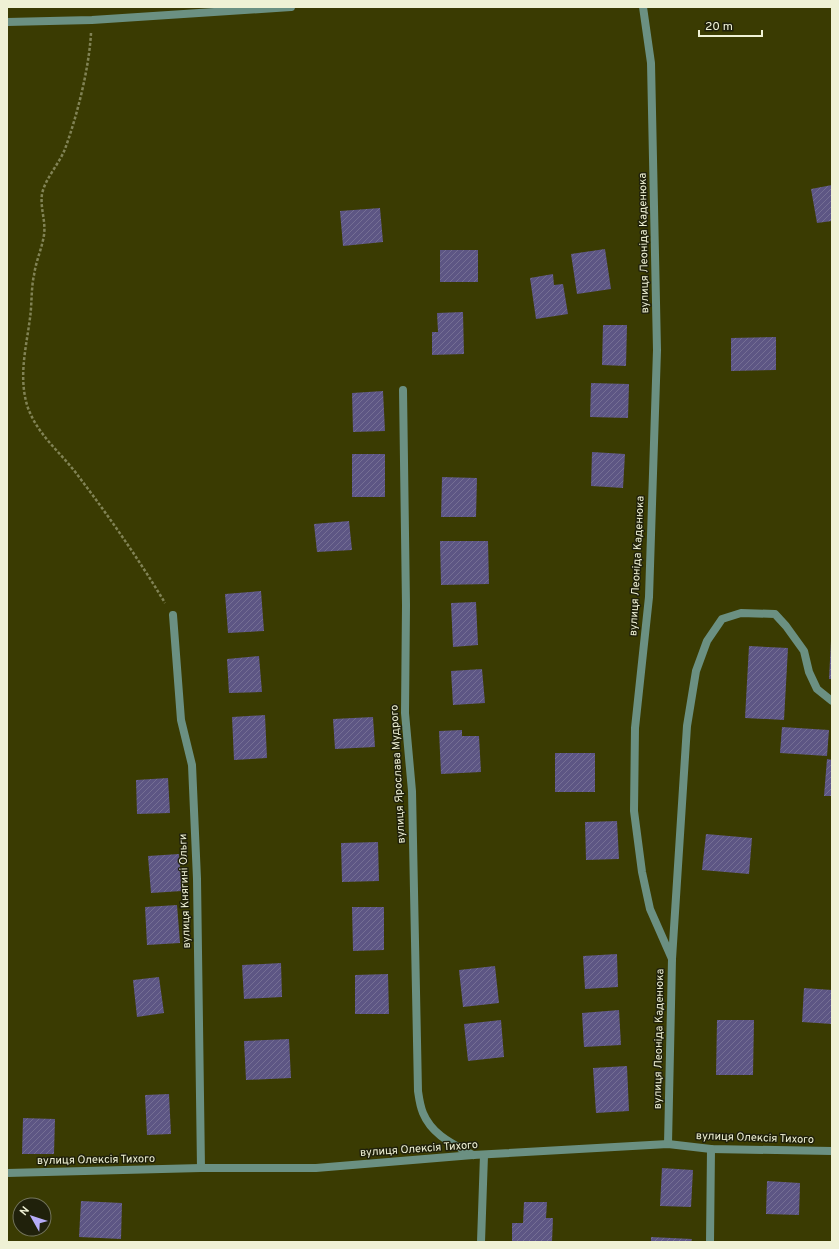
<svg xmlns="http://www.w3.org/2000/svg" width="839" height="1249" font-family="Overpass,sans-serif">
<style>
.building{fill:url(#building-hatch)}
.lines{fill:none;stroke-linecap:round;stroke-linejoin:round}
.path{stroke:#818355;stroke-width:2.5;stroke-dasharray:3 2;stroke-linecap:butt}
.lane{stroke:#6b9082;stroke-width:8}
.street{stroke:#6b9082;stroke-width:8}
.labels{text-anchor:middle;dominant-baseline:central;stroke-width:3;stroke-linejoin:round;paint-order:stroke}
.street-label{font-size:11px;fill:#eff1d5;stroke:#20210b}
</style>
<defs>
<pattern id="building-hatch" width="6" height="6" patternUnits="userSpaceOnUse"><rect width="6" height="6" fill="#5d5684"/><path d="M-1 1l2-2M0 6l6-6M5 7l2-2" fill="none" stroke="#756f94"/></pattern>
</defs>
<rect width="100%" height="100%" fill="#3a3b02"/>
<g class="building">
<path d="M 832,185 L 832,221 L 817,223 L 811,189 Z"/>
<path d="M 380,208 L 383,242 L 343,246 L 340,211 Z"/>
<path d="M 605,249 L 611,289 L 577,294 L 571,254 Z"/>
<rect x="440" y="250" width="38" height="32"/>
<path d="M 553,274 L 554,285 L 563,284 L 568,314 L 536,319 L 530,278 Z"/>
<path d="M 463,312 L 464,354 L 432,355 L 432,332 L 438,332 L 437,313 Z"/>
<path d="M 603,325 L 627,325 L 626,366 L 602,365 Z"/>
<path d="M 776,337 L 776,370 L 731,371 L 731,338 Z"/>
<path d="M 591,383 L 629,384 L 628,418 L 590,417 Z"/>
<path d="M 383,391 L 385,431 L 353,432 L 352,393 Z"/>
<path d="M 592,452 L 625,454 L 623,488 L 591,486 Z"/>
<rect x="352" y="454" width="33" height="43"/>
<path d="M 442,477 L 477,478 L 476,517 L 441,517 Z"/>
<path d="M 349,521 L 352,550 L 317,552 L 314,524 Z"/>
<path d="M 440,541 L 488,541 L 489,584 L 441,585 Z"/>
<path d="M 261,591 L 264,631 L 228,633 L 225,594 Z"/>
<path d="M 476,602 L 478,645 L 453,647 L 451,603 Z"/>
<path d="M 831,641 L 832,642 L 832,679 L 829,679 Z"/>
<path d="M 749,646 L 788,648 L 784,720 L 745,718 Z"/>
<path d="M 259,656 L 262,692 L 229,693 L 227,659 Z"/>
<path d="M 482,669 L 485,703 L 453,705 L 451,671 Z"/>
<path d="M 265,715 L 267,758 L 234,760 L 232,717 Z"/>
<path d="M 373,717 L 375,747 L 335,749 L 333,719 Z"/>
<path d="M 782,727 L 829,730 L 827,756 L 780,753 Z"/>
<path d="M 462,730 L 462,736 L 479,736 L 481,772 L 441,774 L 439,731 Z"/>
<rect x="555" y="753" width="40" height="39"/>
<path d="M 827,759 L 832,760 L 832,796 L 824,796 Z"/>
<path d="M 168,778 L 170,813 L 137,814 L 136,780 Z"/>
<path d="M 617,821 L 619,859 L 586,860 L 585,822 Z"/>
<path d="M 706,834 L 752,838 L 749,874 L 702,870 Z"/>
<path d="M 378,842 L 379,881 L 342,882 L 341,843 Z"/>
<path d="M 179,854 L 182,891 L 151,893 L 148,856 Z"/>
<path d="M 177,905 L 180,943 L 147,945 L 145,907 Z"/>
<path d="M 352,907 L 384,907 L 384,950 L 353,951 Z"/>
<path d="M 617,954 L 618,987 L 585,989 L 583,956 Z"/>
<path d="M 281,963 L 282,997 L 244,999 L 242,965 Z"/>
<path d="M 495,966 L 499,1003 L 463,1007 L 459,970 Z"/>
<path d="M 388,974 L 389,1014 L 355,1014 L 355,975 Z"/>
<path d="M 159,977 L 164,1013 L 137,1017 L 133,980 Z"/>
<path d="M 804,988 L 832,990 L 832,1024 L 802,1022 Z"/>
<path d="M 619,1010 L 621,1045 L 584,1047 L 582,1013 Z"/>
<path d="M 501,1020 L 504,1057 L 468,1061 L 464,1024 Z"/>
<path d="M 717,1020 L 754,1020 L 753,1075 L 716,1075 Z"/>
<path d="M 289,1039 L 291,1078 L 246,1080 L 244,1041 Z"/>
<path d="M 627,1066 L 629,1111 L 596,1113 L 593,1068 Z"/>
<path d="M 169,1094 L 171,1134 L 147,1135 L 145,1095 Z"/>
<path d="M 23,1118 L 55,1119 L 54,1154 L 22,1154 Z"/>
<path d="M 662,1168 L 693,1170 L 691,1207 L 660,1206 Z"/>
<path d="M 767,1181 L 800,1183 L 799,1215 L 766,1214 Z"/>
<path d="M 81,1201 L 122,1203 L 121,1239 L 79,1237 Z"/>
<path d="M 524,1202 L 547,1202 L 546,1218 L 553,1218 L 552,1242 L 512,1242 L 512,1223 L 523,1223 Z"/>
<path d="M 651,1237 L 692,1239 L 691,1242 L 651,1242 Z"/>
</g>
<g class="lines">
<path class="path" d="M 91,33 C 89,69 77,116 65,149 C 59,164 45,179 42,194 C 40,208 46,221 44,235 C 42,248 36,261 34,275 C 31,289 32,304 30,318 C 26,349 18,378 28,408 C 38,435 60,452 76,473 C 108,515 138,558 165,603"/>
<g class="lane">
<path d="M 672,959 L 687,726 L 696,671 L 707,641 L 722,619 L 741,613 L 775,614 L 786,626 L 804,651 L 809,672 L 817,689 L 832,701"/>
<path d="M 481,1242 L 484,1155"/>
</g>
<g class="street">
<path d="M 643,7 L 651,63 L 657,350 L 649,597 L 635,728 L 634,811 L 642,872 L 650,909 L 672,959 L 668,1144"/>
<path d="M 7,22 L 92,20 L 291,7"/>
<path d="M 403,390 L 406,605 L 405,713 L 412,791 L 418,1091 C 419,1098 420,1106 423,1113 C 432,1135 453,1144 473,1155"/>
<path d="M 173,615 L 181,720 L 192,765 L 197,879 L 201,1168"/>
<path d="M 7,1173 L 201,1168 L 316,1168 L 473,1155 L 668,1144 L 711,1149 L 832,1151"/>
<path d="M 710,1242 L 711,1149"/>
</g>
</g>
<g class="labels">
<g class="street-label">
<text transform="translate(644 243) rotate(-91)">вулиця Леоніда Каденюка</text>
<text transform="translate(637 566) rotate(-87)">вулиця Леоніда Каденюка</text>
<text transform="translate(398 774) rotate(-93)">вулиця Ярослава Мудрого</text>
<text transform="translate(185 891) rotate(-92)">вулиця Княгині Ольги</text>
<text transform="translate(659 1039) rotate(-89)">вулиця Леоніда Каденюка</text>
<text transform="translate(755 1138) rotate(2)">вулиця Олексія Тихого</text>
<text transform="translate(419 1149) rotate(-4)">вулиця Олексія Тихого</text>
<text transform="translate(96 1160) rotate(-1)">вулиця Олексія Тихого</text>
</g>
</g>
<rect width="839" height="1249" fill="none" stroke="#eff1d5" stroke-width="16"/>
<g transform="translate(32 1217) rotate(309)"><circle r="19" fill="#20210b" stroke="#73745c"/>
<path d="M0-3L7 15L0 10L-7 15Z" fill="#b6acf8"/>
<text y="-6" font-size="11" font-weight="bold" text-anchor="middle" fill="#eff1d5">N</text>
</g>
<path d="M699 30v6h63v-6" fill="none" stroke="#eff1d5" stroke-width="2"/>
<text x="705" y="30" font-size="12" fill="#eff1d5" stroke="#20210b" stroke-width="3" paint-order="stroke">20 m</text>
</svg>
